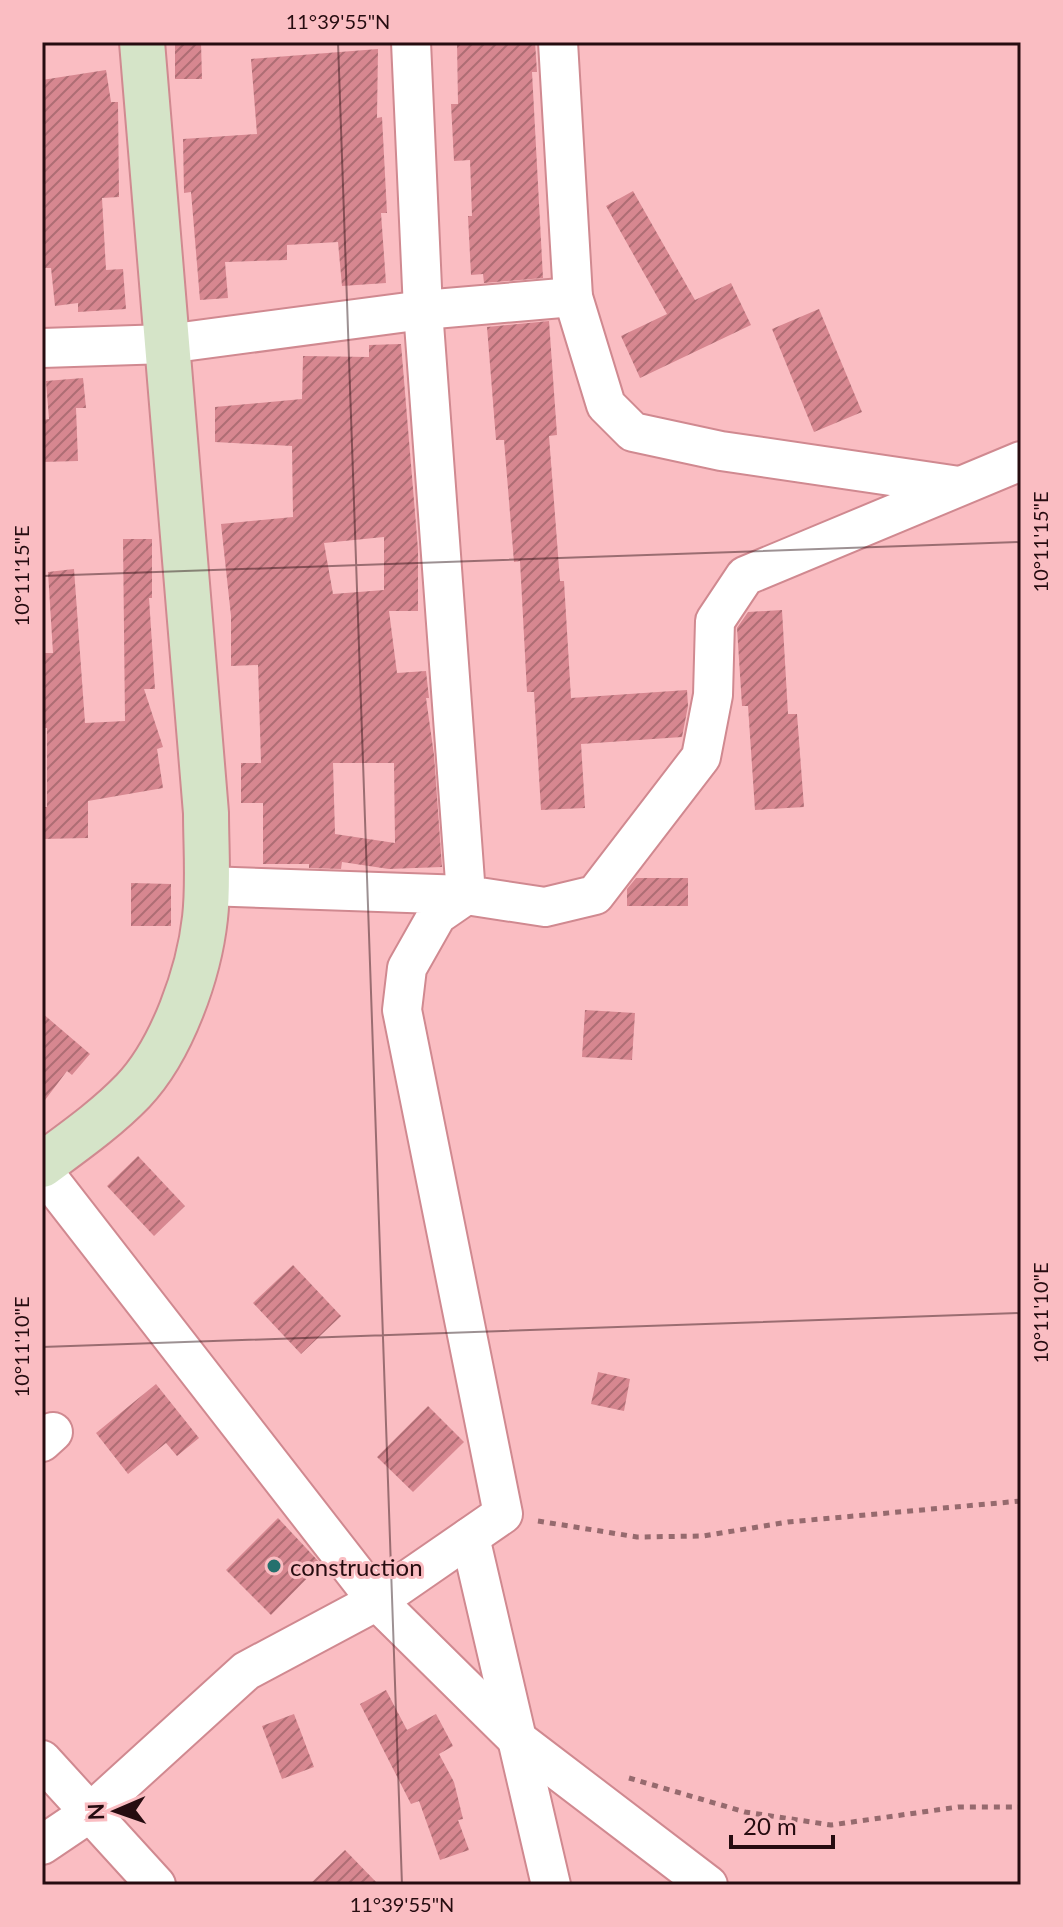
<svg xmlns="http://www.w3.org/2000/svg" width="1063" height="1927" font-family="Lato,sans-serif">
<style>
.building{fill:url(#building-hatch);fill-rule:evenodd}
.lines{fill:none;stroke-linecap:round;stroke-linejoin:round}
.street-casing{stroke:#d08990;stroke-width:42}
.secondary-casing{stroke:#d08990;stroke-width:48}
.path{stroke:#966a6e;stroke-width:5;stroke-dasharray:6 6;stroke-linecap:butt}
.street{stroke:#fff;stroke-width:38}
.secondary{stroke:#d5e4c8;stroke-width:44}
.ticks{fill:none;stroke:#260c10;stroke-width:2;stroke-opacity:0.45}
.poi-dot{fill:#25706d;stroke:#fabdc2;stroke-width:3}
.labels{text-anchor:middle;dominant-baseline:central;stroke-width:6;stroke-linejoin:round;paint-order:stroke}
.poi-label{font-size:24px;fill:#260c10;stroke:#fabdc2;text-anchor:start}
.neatline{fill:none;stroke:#260c10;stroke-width:3}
.ticks-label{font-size:20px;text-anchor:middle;fill:#260c10}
</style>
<defs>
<pattern id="building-hatch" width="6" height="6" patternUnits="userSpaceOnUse" patternTransform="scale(2)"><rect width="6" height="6" fill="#d78790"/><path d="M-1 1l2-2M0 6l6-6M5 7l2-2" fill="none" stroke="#ae6d74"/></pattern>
</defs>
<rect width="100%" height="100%" fill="#fabdc2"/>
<g class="building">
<path d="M 175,42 L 201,42 L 202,79 L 175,79 Z"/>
<path d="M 457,42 L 535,42 L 537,72 L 532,72 L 543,278 L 484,283 L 483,274 L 471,275 L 468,216 L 472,216 L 470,160 L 454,161 L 451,104 L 458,104 Z"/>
<path d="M 378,49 L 377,118 L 382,117 L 387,213 L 381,213 L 386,283 L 342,286 L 338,242 L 287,245 L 287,260 L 225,262 L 228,298 L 200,300 L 191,192 L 184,193 L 183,139 L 257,134 L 251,59 Z"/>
<path d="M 106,70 L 111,102 L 118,102 L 119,197 L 102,198 L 106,270 L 123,269 L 126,309 L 78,312 L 78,303 L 55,306 L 51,268 L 42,268 L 42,80 Z"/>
<path d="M 633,191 L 695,300 L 731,283 L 751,325 L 640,378 L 621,336 L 667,314 L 606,206 Z"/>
<path d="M 819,309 L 862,412 L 814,432 L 772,329 Z"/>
<path d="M 549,321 L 557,435 L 549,436 L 560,581 L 564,581 L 571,698 L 687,690 L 688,706 L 682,737 L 581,744 L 585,808 L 541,810 L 534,692 L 527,692 L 520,561 L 514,562 L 504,440 L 496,440 L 487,327 Z"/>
<path d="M 401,344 L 418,549 L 418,611 L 389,611 L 397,673 L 426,671 L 429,698 L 426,698 L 434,755 L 442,867 L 389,869 L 342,862 L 341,869 L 309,868 L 309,864 L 263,864 L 263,803 L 241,803 L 241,763 L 261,763 L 258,665 L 231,666 L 231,616 L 221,524 L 293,517 L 292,446 L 215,442 L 215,407 L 302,399 L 303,356 L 369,357 L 369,345 ZM 384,537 L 384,590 L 333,594 L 324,543 ZM 333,763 L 394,763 L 395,843 L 335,834 Z"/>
<path d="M 83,378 L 86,408 L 76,408 L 78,461 L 42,462 L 42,420 L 49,419 L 46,381 Z"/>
<path d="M 123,539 L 152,539 L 152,598 L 149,598 L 155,689 L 144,689 L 163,747 L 157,749 L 163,788 L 88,801 L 88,838 L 42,839 L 42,807 L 47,807 L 47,728 L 42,728 L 42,653 L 53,653 L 48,572 L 74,569 L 85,723 L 125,721 Z"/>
<path d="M 782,610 L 788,714 L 797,714 L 804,807 L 755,810 L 748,706 L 742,706 L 737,628 L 748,612 Z"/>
<path d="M 636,878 L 688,878 L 688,906 L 627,906 L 627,889 Z"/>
<path d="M 131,883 L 171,884 L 171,926 L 131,926 Z"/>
<path d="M 585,1010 L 635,1013 L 632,1060 L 582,1057 Z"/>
<path d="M 42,1013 L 90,1054 L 72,1075 L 67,1071 L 42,1104 Z"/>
<path d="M 138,1156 L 185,1206 L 154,1236 L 107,1186 Z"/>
<path d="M 293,1265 L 341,1316 L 301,1354 L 253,1303 Z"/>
<path d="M 598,1372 L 630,1379 L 624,1411 L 591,1404 Z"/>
<path d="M 156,1384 L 199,1438 L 177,1456 L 166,1443 L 128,1474 L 96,1433 Z"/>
<path d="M 428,1406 L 464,1442 L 413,1492 L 377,1457 Z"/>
<path d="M 278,1518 L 321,1564 L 271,1615 L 226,1570 Z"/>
<path d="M 386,1690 L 407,1730 L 436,1714 L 453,1746 L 439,1754 L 454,1782 L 463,1819 L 458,1820 L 469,1850 L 440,1860 L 419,1801 L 411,1804 L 360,1704 Z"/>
<path d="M 294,1714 L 314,1767 L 282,1779 L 262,1726 Z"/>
<path d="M 345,1850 L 379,1885 L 309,1885 Z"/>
</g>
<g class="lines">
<g class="street-casing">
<g id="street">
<path d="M 411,42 L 423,310 L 466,895 L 545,907 L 595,895 L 701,757 L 713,695 L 715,621 L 745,576 L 1021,461"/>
<path d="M 558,42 L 573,297 L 606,405 L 633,432 L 721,451 L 959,486"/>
<path d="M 42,348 L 167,344 L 423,310 L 573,297"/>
<path d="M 42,1170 L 377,1601 L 518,1740 L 708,1885"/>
<path d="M 42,1442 L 53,1432"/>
<path d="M 470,1537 L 551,1885"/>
<path d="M 42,1760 L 156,1885"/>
<path d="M 42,1845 L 91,1812 L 246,1671 L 377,1601 L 503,1514 L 402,1010 L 407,968 L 437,915 L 466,895 L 206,886"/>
</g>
</g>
<g class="secondary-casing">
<path id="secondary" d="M 42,1165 C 73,1142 106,1119 133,1091 C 172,1050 199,973 205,918 C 209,884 206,847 206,813 L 142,42"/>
</g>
<g class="path">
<path d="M 538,1521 L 637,1537 L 703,1536 L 788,1522 L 1021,1501"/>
<path d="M 629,1778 L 745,1812 L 831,1825 L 958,1807 L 1021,1807"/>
</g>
<use href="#street" class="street"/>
<use href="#secondary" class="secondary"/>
</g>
<path class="ticks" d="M 338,42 L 402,1885M 42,576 L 1021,542M 42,1347 L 1021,1313"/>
<circle class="poi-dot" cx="274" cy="1566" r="8"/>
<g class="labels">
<g class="poi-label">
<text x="290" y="1566">construction</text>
</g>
</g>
<rect width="1063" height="1927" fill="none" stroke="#fabdc2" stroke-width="88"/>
<g transform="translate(116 1811) rotate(268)" stroke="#fabdc2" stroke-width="6" paint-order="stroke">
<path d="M0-6L14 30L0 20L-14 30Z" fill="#260c10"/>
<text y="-12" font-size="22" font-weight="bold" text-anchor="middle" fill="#260c10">N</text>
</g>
<path d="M731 1835v12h102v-12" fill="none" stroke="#260c10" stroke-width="4"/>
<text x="743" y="1835" font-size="24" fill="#260c10" stroke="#fabdc2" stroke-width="6" paint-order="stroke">20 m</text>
<rect x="44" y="44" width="975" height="1839" class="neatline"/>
<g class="ticks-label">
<text x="338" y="29">11°39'55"N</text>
<text transform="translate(1041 542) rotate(-90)" y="7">10°11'15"E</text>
<text transform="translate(22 576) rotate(-90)" y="7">10°11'15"E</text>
<text transform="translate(1041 1313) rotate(-90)" y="7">10°11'10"E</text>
<text transform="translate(22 1347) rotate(-90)" y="7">10°11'10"E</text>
<text x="402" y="1912">11°39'55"N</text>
</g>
</svg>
